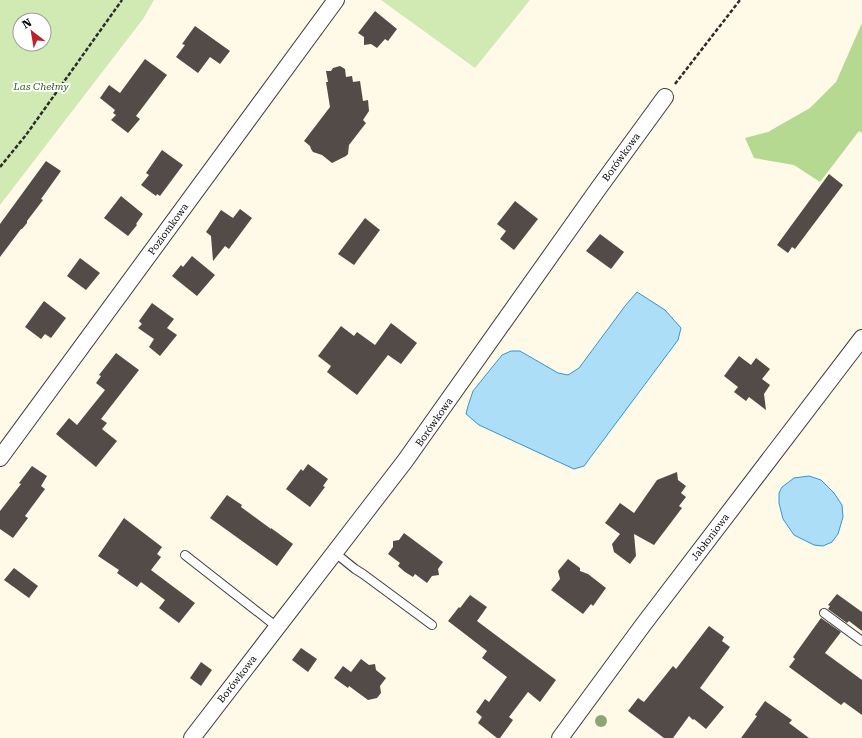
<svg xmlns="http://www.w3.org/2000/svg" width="862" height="738" font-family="'Roboto Serif',serif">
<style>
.green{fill:#d1e9b2;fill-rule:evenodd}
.forest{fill:#b5d991}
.water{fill:#acdef7;stroke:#3397ce}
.building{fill:#534b47}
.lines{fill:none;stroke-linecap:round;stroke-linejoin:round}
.lane-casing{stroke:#3d3d3d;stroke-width:10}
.street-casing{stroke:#3d3d3d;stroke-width:18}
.path{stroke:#2c2c2c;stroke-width:2.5;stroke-dasharray:4 2;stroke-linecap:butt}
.lane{stroke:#fff;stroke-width:8}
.street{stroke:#fff;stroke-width:16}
.tree{fill:#8ca677}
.labels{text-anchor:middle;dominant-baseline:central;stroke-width:4;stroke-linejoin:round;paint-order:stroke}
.park-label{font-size:10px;font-style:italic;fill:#2d621b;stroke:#fff}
.street-label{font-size:10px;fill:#0a0a0a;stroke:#fff}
</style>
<rect width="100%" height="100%" fill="#fff9e8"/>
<g class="green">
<path d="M 0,0 L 154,0 L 143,19 L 0,205 ZM 20,20 L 44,20 L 44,44 L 20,44 Z"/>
<path d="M 381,0 L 530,0 L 475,68 Z"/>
</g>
<path class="forest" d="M 862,23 L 862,133 L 859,131 L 820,182 L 794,165 L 754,158 L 745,138 L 768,132 L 810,108 L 836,82 Z"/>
<g class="water">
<path d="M 637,292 L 665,310 L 681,328 L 678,340 L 584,466 L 574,469 L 479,425 L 466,414 L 468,406 L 473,391 L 502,355 L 511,351 L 520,351 L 558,373 L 568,375 L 579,368 L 625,306 Z"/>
<path d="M 809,476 L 821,480 L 834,493 L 842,505 L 843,517 L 838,534 L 832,542 L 823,546 L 814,545 L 794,535 L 783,519 L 779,503 L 779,493 L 782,487 L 794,478 Z"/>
</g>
<g class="building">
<path d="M 375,11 L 397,29 L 388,41 L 385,39 L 377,48 L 371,44 L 364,45 L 364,37 L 358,33 Z"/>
<path d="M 195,26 L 230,51 L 220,64 L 210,57 L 198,73 L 176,57 L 185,45 L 182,44 Z"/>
<path d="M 145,59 L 167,75 L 136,116 L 140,119 L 128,133 L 111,120 L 116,115 L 113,113 L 115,110 L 100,98 L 109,85 L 120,93 Z"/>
<path d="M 340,66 L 345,69 L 346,77 L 352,76 L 353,82 L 360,81 L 363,101 L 368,100 L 369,111 L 363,120 L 366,123 L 349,145 L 348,154 L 346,156 L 332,163 L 322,155 L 313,152 L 311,149 L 310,146 L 304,141 L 330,107 L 326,82 L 328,82 L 326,71 L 331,71 L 333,68 Z"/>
<path d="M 162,150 L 183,165 L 160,196 L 157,194 L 156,196 L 141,185 L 149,175 L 146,173 Z"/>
<path d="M 46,161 L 61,171 L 41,199 L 43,200 L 27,221 L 27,223 L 22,229 L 21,229 L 0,257 L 0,224 Z"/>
<path d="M 829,174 L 843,185 L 795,249 L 792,247 L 788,253 L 777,245 Z"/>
<path d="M 121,196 L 143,214 L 136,224 L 137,225 L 128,236 L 104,218 Z"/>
<path d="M 515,201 L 538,219 L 514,250 L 500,239 L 506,231 L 497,224 Z"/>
<path d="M 240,209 L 252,218 L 229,249 L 225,246 L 213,261 L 211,236 L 206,232 L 221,210 L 233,218 Z"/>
<path d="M 365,218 L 380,230 L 354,265 L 338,254 Z"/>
<path d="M 600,234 L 624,252 L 611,269 L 586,251 Z"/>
<path d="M 192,256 L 215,275 L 197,296 L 172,276 L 181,265 L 183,267 Z"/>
<path d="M 80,258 L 100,273 L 86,290 L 67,276 Z"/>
<path d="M 44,301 L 66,318 L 51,338 L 45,334 L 41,339 L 25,327 Z"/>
<path d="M 152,303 L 174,319 L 167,328 L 177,335 L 160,356 L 149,347 L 154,339 L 138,328 L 142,324 L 139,321 Z"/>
<path d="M 391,323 L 417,343 L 401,364 L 388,355 L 357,395 L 327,372 L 331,366 L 318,356 L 341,326 L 354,336 L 357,332 L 375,345 Z"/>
<path d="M 116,353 L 139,370 L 101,419 L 107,423 L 102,429 L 117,441 L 96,467 L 56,434 L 69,418 L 77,425 L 105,390 L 96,383 L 101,376 L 99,375 Z"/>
<path d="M 739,356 L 751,365 L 756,358 L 770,369 L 762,379 L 770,385 L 764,394 L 766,410 L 749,397 L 746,401 L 734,392 L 738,387 L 724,376 Z"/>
<path d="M 308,464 L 328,479 L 323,486 L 325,487 L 310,507 L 286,489 L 301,469 L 303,471 Z"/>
<path d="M 32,466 L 47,476 L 41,486 L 45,489 L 25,516 L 28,518 L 13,538 L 0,529 L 0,511 L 21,484 L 19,483 Z"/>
<path d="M 677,472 L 678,480 L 686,486 L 681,493 L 686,497 L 679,506 L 682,508 L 654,545 L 634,534 L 636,556 L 630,564 L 614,552 L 612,544 L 620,534 L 605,523 L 620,503 L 634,513 L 657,480 Z"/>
<path d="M 227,495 L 242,505 L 241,507 L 271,529 L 271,528 L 293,544 L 277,566 L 210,518 Z"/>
<path d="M 124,518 L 162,547 L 157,554 L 161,557 L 151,570 L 195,603 L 179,623 L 159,608 L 165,600 L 141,582 L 137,587 L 117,573 L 119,570 L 98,556 Z"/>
<path d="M 404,533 L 443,562 L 438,569 L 439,575 L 432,576 L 427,583 L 415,574 L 413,577 L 405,572 L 398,566 L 400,563 L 388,554 L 393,547 L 393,541 L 399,540 Z"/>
<path d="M 568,559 L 580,568 L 580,571 L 588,574 L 606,588 L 593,606 L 591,604 L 583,614 L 551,590 L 560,579 L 558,571 Z"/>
<path d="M 14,568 L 38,586 L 29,598 L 4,580 Z"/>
<path d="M 837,594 L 862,612 L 862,631 L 849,621 L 847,623 L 828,609 L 830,606 L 828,605 Z"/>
<path d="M 470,595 L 487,607 L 477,621 L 556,680 L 540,702 L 528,692 L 509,717 L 513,720 L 500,738 L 497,738 L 478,723 L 482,717 L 476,712 L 485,699 L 489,702 L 507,677 L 482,658 L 487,651 L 448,621 L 459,607 L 460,608 Z"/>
<path d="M 821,618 L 841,632 L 825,653 L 862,680 L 862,715 L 844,702 L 841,705 L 789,667 L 795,659 L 793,657 Z"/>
<path d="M 709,626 L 724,637 L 722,641 L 730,647 L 700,688 L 724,707 L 706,729 L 694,719 L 693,720 L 689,716 L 673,738 L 664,738 L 628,711 L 638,698 L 644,702 L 673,666 L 676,669 Z"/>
<path d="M 301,648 L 317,659 L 308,672 L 292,660 Z"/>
<path d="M 361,659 L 369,665 L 375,664 L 376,670 L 386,678 L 380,686 L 381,693 L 377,698 L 368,700 L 349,686 L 348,688 L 334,678 L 343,666 L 351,672 Z"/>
<path d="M 201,662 L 212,670 L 201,686 L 190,678 Z"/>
<path d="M 765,701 L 792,720 L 789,723 L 809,738 L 741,738 L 757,716 L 755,715 Z"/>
</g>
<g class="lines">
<g class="lane-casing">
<g id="lane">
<path d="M 334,552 L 355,569 L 363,574 L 432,625"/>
<path d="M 185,555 L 277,627"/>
<path d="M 824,613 L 862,641"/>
</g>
</g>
<g class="street-casing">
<g id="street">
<path d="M 0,458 L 336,0"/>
<path d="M 192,738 L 365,513 L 405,461 L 598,189 L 665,97"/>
<path d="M 560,738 L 643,625 L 862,338"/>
</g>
</g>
<g class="path">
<path d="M 675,84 L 740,0"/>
<path d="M 0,167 L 26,135 L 122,0"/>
</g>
<use href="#lane" class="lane"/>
<use href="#street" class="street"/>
</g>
<circle class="tree" cx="601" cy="721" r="6"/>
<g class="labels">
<g class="park-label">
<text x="41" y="86">Las Chełmy</text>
</g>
<g class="street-label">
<text transform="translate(621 157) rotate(-54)">Borówkowa</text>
<text transform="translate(168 229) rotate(-54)">Poziomkowa</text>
<text transform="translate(434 422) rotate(-55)">Borówkowa</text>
<text transform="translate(710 537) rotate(-53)">Jabłoniowa</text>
<text transform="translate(237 679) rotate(-52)">Borówkowa</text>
</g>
</g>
<g transform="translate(32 32) rotate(329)"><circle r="19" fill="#ffffff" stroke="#9d9d9d"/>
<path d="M0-3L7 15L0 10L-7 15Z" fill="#bb2230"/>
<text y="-6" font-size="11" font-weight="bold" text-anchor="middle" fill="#0a0a0a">N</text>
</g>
</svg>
